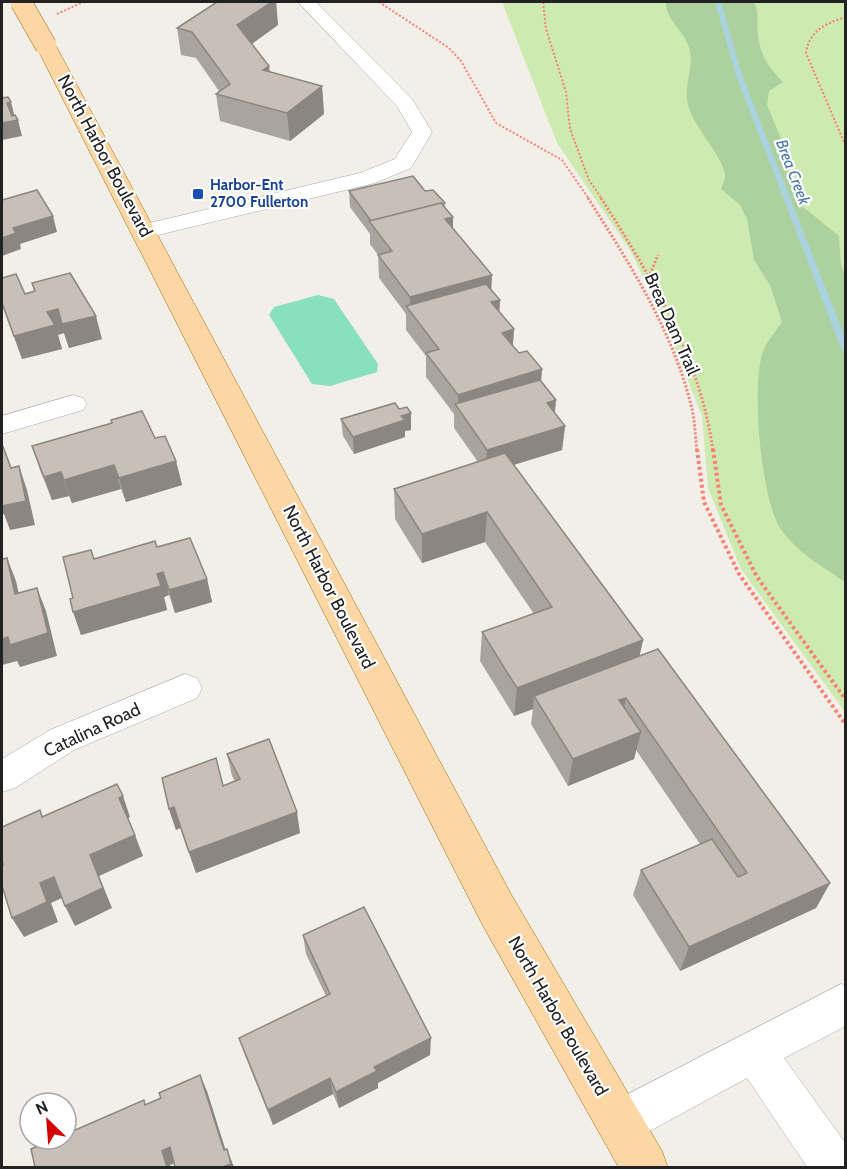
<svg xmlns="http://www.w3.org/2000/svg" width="847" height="1169" font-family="Cabin,sans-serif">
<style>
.grass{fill:#cdebb0}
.forest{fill:#add19e}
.pitch{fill:#88e0be}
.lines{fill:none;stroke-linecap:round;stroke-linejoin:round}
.stream{fill:#aad3df;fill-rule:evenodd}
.minor-casing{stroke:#a9a9a9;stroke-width:1}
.major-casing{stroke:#a06b00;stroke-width:1}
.path-far2{stroke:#fa8072;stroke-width:2;stroke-dasharray:2 2;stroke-linecap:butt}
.path-far1{stroke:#fa8072;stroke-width:3;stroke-dasharray:2 2;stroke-linecap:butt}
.path{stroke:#fa8072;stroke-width:4;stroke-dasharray:3 3;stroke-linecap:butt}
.minor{fill:#fff;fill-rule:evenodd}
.major{fill:#fcd6a4;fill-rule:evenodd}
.major-bridge-casing{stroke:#a06b00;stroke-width:22;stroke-linecap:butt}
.major-bridge{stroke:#fcd6a4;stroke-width:21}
.wall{fill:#aba49e}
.shaded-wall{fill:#8b8681}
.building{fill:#c7bfb8;stroke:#8b8681;stroke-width:1.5}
.transit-dot{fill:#1a4fb4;stroke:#fff;stroke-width:2}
.labels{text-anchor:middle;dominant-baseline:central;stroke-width:4.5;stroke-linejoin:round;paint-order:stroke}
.far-transit-label{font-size:15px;font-weight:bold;fill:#164399;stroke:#fff;text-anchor:start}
.far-water-label{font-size:16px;font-style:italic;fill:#4a7aab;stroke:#fff}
.street-label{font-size:18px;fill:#222;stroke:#fff}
</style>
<rect width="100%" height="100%" fill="#f2efe9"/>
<path class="grass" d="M 502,2 L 845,2 L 845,712 L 741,569 L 708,488 L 702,416 L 663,318 L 630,250 L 557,143 Z"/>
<path class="forest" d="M 666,2 L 754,2 C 760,12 756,23 758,35 C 760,55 769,68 783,82 L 769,91 L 767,105 L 782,141 L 797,202 L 839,236 L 841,265 L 846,278 L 845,582 C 822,566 794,551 779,526 C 761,496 750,381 764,349 C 768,340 776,331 782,322 L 770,285 L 754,260 L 747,219 L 740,205 L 721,189 C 722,185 725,180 725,176 C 726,162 696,128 690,111 C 681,88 694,72 690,51 C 687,33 665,20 666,2 Z"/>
<path class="pitch" d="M 318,295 L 334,299 L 378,364 L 377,372 L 330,386 L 312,384 L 269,315 L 274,307 Z"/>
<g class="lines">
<path class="stream" d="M 715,2 L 721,2 L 742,75 L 846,340 L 846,353 L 842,351 L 736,75 Z"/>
<g class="minor-casing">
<g id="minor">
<path d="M 298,2 L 316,2 L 412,99 L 432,132 L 414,163 L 411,168 L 375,183 L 145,238 L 137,236 L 133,231 L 137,226 L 360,173 L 395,159 L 412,132 L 397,106 Z"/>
<path d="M 73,395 L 83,398 L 87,404 L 83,410 L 2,434 L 2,416 Z"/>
<path d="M 185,674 L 197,678 L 202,688 L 197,698 L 74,750 L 15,788 L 2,792 L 2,759 L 50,730 Z"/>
<path d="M 841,984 L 846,985 L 846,1026 L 784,1058 L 846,1144 L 846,1168 L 808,1168 L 747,1078 L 635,1139 L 619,1145 L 603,1139 L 597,1123 L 603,1107 Z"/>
</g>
</g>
<g class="major-casing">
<path id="major" d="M 46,40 L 56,46 L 512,896 L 662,1151 L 668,1168 L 619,1168 L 482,924 L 36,46 Z"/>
</g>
<g class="path-far2">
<path d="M 379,2 L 449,48 L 461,61 L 496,123 L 562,160 L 589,199"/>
<path d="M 543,2 L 546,29 L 566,92 L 570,129 L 589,180 L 602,199"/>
<path d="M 57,14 L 83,2"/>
<path d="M 846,17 C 826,23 809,31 806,53 L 846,147"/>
</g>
<g class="path-far1">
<path d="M 588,198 C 629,263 672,329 691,405 C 695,419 695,436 697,451"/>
<path d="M 601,198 C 651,277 700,356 713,451"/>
<path d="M 650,274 L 658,255"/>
</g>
<g class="path">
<path d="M 697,449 L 704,502 L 739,574 L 846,725"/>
<path d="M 713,449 L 721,505 L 757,577 L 846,700"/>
</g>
<use href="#minor" class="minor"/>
<use href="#major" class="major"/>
<g class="major-bridge-casing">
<path id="major-bridge" d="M 21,2 L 46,46"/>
</g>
<use href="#major-bridge" class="major-bridge"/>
</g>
<g class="wall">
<path d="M 217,2 L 276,2 L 278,25 L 252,44 L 270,72 L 322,86 L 324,114 L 290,141 L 220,121 L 216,94 L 219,91 L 196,58 L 181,55 L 177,28 Z"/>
<path d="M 349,191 L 425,191 L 445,203 L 445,208 L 453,229 L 492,290 L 499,312 L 514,329 L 513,346 L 519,353 L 542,369 L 541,381 L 556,400 L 555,413 L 565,426 L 562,450 L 514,465 L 643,640 L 639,656 L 830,883 L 816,908 L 680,971 L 633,895 L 641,870 L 700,844 L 636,750 L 634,759 L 568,786 L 531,724 L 533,709 L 514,716 L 480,661 L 482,632 L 534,614 L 485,542 L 422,563 L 395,519 L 394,489 L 478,462 L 454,428 L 454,414 L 426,377 L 426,356 L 406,330 L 406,314 L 379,278 L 378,255 L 370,244 L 370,234 L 350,207 Z"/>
<path d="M 32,283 L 102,339 L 69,348 L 64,333 L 58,335 L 62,349 L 22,359 L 2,304 L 25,294 L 34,291 Z"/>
<path d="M 341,419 L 411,430 L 405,431 L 405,437 L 354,454 L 343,436 Z"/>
<path d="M 155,438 L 176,461 L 182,485 L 126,502 L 121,489 L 72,503 L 69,496 L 52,500 L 40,470 L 32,446 Z"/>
<path d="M 157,547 L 207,579 L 212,602 L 175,613 L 169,595 L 164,597 L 167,610 L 81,635 L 73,598 L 94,559 Z"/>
<path d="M 227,754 L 300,833 L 196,873 L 180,828 L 176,830 L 169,809 L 235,781 L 232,776 Z"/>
<path d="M 303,935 L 430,1055 L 378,1083 L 378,1088 L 339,1108 L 333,1094 L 273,1125 L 245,1055 L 239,1038 L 326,996 L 306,954 Z"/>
</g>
<g class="shaded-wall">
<path d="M 272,2 L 276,2 L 278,25 L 240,52 L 237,25 Z"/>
<path d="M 269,66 L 272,93 L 263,70 Z"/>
<path d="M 322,86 L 324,114 L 290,141 L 287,113 Z"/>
<path d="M 11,102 L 15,118 L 11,119 L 7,103 Z"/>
<path d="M 18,120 L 22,136 L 2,140 L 2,123 Z"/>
<path d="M 53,216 L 57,232 L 20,244 L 21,249 L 2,256 L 2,238 L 13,228 Z"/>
<path d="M 453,217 L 453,240 L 445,219 Z"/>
<path d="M 492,275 L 491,298 L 411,312 L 410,297 Z"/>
<path d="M 500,300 L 499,324 L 491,302 Z"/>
<path d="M 58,309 L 96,316 L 102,339 L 69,348 L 64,333 L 58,335 L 62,349 L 22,359 L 14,336 L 47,312 Z"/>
<path d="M 514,329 L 512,353 L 502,333 Z"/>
<path d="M 542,369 L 540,392 L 458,409 L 458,395 Z"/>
<path d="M 556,400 L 553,423 L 547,403 Z"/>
<path d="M 411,413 L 411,430 L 405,431 L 405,437 L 354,454 L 353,437 L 401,416 Z"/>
<path d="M 565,426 L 562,450 L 485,473 L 487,450 Z"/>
<path d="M 176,461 L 182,485 L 126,502 L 119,478 Z"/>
<path d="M 114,465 L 121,489 L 72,503 L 64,480 Z"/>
<path d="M 19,466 L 27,490 L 35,525 L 10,530 L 4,514 L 2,515 L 2,498 Z"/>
<path d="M 61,472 L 69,496 L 52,500 L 44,477 Z"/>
<path d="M 487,512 L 485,542 L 422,563 L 422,534 Z"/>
<path d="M 7,558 L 16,581 L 24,617 L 15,594 Z"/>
<path d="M 163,572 L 169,595 L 164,597 L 167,610 L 81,635 L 73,612 L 157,574 Z"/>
<path d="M 207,579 L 212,602 L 175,613 L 169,590 Z"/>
<path d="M 37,588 L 46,611 L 57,656 L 20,667 L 17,661 L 2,665 L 2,639 L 8,637 Z"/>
<path d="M 643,640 L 637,668 L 534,696 L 533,709 L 514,716 L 517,688 Z"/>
<path d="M 626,698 L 620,726 L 619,700 Z"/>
<path d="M 641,732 L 634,759 L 568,786 L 573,759 Z"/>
<path d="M 123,796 L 130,817 L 127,819 L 119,798 Z"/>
<path d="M 174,807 L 180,828 L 176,830 L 169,809 Z"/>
<path d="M 297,812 L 300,833 L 196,873 L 189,852 Z"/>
<path d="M 135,835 L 143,856 L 99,876 L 112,908 L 75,926 L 65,906 L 90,855 Z"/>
<path d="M 54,877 L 64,897 L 51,903 L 58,922 L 24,937 L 12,918 L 40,883 Z"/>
<path d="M 830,883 L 816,908 L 680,971 L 689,947 Z"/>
<path d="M 431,1038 L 430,1055 L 378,1083 L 378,1088 L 339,1108 L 336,1092 L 374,1067 Z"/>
<path d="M 200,1075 L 207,1091 L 230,1164 L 227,1149 L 234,1167 L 223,1167 L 224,1150 Z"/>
<path d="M 330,1078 L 333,1094 L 273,1125 L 268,1110 Z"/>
<path d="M 170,1147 L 178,1162 L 170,1165 L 171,1167 L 167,1167 L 162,1151 Z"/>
</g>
<g class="building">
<path d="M 217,2 L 272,2 L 237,25 L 269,66 L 263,70 L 322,86 L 287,113 L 216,94 L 230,84 L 192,32 L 177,28 Z"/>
<path d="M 8,97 L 11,102 L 7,103 L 12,116 L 15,115 L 18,120 L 2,123 L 2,98 Z"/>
<path d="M 413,176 L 425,191 L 433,190 L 445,203 L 442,204 L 441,203 L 371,221 L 349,191 Z"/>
<path d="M 37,190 L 53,216 L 13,228 L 16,233 L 2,238 L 2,200 Z"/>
<path d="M 441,203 L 453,217 L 445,219 L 492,275 L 410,297 L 378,255 L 392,251 L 369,221 Z"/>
<path d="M 70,273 L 96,316 L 62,324 L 58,309 L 47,312 L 55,325 L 14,336 L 2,303 L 2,278 L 16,274 L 25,294 L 35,291 L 32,283 Z"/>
<path d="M 486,284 L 500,300 L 491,302 L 514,329 L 502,333 L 519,353 L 527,351 L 542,369 L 458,395 L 426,353 L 439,349 L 406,306 Z"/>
<path d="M 540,380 L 556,400 L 547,403 L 565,426 L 487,450 L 455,404 Z"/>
<path d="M 395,403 L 399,409 L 407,407 L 411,413 L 401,416 L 405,420 L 353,437 L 341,419 Z"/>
<path d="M 142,411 L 155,438 L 165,436 L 176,461 L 119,478 L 114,465 L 64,480 L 61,472 L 44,477 L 32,446 L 98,427 L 112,423 L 111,420 Z"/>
<path d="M 2,444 L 11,468 L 19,466 L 26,501 L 2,506 Z"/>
<path d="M 505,453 L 643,640 L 517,688 L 482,632 L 552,607 L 487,512 L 422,534 L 394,489 Z"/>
<path d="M 190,538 L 207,579 L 169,590 L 163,572 L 157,574 L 161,586 L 73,612 L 70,599 L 73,598 L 63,557 L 91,550 L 94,559 L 155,541 L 157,547 Z"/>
<path d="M 7,558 L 15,594 L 37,588 L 48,633 L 10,645 L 8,637 L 2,639 L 2,559 Z"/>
<path d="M 658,649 L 830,883 L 689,947 L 641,870 L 712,839 L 738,877 L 747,873 L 626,698 L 619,700 L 641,732 L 573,759 L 534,696 Z"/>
<path d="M 269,739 L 297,812 L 189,852 L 174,807 L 169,809 L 162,778 L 216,758 L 223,786 L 240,779 L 227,754 Z"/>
<path d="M 117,784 L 123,796 L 119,798 L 135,835 L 90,855 L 103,888 L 65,906 L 54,877 L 40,883 L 47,902 L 12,918 L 2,886 L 2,866 L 3,865 L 2,859 L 2,827 L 40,810 L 42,817 Z"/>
<path d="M 364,907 L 431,1038 L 374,1067 L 377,1071 L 336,1092 L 330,1078 L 268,1110 L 239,1038 L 330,994 L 303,935 Z"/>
<path d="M 200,1075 L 224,1150 L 227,1149 L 231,1164 L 223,1167 L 175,1167 L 170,1147 L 162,1151 L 167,1167 L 35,1167 L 31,1149 L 54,1139 L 66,1139 L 66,1134 L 144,1100 L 145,1105 L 161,1098 L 159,1093 Z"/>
</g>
<rect class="transit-dot" x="192" y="188" width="12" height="12" rx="3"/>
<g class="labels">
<g class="far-transit-label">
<text x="210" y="185">Harbor-Ent<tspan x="210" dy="17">2700 Fullerton</tspan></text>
</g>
<g class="far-water-label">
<text transform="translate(793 172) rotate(69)">Brea Creek</text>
</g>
<g class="street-label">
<text transform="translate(105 156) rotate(62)">North Harbor Boulevard</text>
<text transform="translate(672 324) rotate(66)">Brea Dam Trail</text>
<text transform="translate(329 587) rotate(63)">North Harbor Boulevard</text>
<text transform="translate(92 730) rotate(-25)">Catalina Road</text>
<text transform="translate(558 1016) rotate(60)">North Harbor Boulevard</text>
</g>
</g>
<rect width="847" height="1169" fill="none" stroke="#222222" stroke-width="6"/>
<g transform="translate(48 1121) rotate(335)"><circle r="28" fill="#ffffff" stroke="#a7a7a7" stroke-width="1.5"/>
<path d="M0-4.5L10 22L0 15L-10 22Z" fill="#d40000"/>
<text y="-9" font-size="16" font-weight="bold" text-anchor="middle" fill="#222222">N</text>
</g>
</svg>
